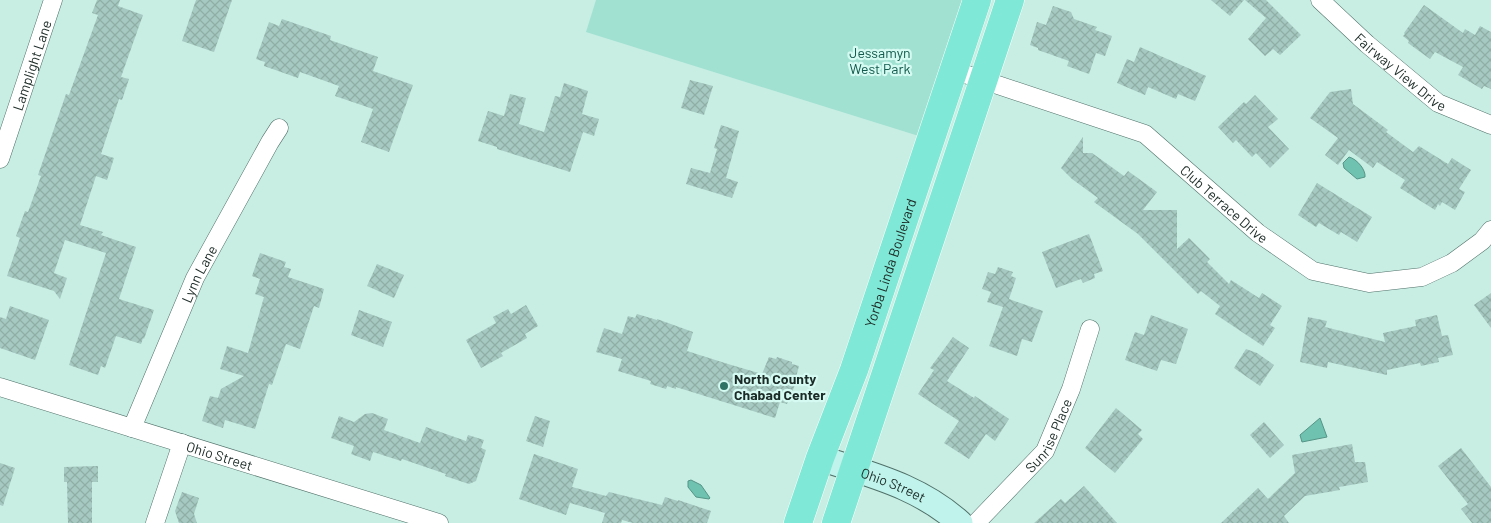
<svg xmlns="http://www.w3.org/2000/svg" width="1491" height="523" font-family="Barlow,sans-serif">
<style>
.park{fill:#a1e1d2}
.water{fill:#6ec2af;stroke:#559486}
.building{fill:url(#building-cross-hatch)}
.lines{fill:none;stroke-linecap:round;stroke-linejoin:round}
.street-casing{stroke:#4f7068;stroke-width:19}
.secondary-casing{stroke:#4f7068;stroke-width:27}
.primary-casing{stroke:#fff;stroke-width:29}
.street{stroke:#fff;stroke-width:18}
.secondary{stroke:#bff3eb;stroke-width:25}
.primary{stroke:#80e8d6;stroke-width:28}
.poi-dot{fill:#2f7365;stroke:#d5faf1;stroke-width:2}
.labels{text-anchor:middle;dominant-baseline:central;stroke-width:4.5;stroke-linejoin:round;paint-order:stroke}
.park-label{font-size:14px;fill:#12594c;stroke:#d5faf1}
.street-label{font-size:14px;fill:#1b2a26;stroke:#d5faf1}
.poi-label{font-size:14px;font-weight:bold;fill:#1b2a26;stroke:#d5faf1;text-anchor:start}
</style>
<defs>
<pattern id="building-cross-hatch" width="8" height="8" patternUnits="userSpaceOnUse" patternTransform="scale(1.25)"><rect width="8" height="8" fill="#a6cac1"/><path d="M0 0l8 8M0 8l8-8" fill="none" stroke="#8eaea6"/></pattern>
</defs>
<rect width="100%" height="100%" fill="#c8ede3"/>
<path class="park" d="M 596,0 L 965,0 L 922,137 L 586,32 Z"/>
<g class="water">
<path d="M 1349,157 C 1357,159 1366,170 1365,177 L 1357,179 L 1344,168 L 1343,163 Z"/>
<path d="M 1320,418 L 1327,437 L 1302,442 L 1300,435 Z"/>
<path d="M 691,480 L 701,485 L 710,498 L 709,499 L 696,497 L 688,487 L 688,481 Z"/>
</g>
<g class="building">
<path d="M 97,0 L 120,0 L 118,6 L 143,15 L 121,77 L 129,79 L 122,100 L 119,99 L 101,154 L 114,158 L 107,180 L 96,176 L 80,225 L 103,232 L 101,235 L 136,247 L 119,299 L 154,310 L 144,339 L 143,338 L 141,344 L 116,336 L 105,368 L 101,366 L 98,375 L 69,365 L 106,253 L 65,240 L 54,273 L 67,278 L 60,299 L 54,291 L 7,276 L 20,238 L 16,236 L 25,211 L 28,212 L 41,176 L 38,175 L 66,94 L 69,95 L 98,15 L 92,13 Z"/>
<path d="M 196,0 L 232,0 L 214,52 L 182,41 Z"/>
<path d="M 1211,0 L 1244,0 L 1230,16 Z"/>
<path d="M 1245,0 L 1266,0 L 1301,35 L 1280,55 L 1273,49 L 1265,56 L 1248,39 L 1266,18 Z"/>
<path d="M 1424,5 L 1463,33 L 1465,29 L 1475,35 L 1480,26 L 1491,32 L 1491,89 L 1484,86 L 1482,89 L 1458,75 L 1463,67 L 1435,52 L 1430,59 L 1408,43 L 1409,41 L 1403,36 L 1405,34 L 1404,33 Z"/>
<path d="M 1053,6 L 1071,12 L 1074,19 L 1097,27 L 1095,30 L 1112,36 L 1105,56 L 1096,53 L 1089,74 L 1067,66 L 1069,61 L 1038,50 L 1038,48 L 1030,45 L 1037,22 L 1046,25 Z"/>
<path d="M 282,19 L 331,36 L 330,40 L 378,57 L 373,71 L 413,85 L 389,152 L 361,142 L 373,109 L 335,96 L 339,86 L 300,72 L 298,78 L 264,66 L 265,62 L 256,59 L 269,22 L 279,26 Z"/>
<path d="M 1140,47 L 1206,76 L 1195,101 L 1178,94 L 1176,99 L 1148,87 L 1145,95 L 1117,83 L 1127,59 L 1134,62 Z"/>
<path d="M 690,80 L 713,86 L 704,115 L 681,108 Z"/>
<path d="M 564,83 L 588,91 L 582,114 L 599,119 L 594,136 L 583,132 L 570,172 L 497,149 L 497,147 L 478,141 L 488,111 L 504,116 L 510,94 L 526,98 L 519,124 L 544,132 L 555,96 L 560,97 Z"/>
<path d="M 1351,89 L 1353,104 L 1388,130 L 1386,132 L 1413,152 L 1419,146 L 1448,164 L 1452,158 L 1471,170 L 1459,189 L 1465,192 L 1455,210 L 1442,202 L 1440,206 L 1438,204 L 1435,210 L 1400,188 L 1405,180 L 1377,162 L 1373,168 L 1349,150 L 1338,165 L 1325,155 L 1338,138 L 1310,118 L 1330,92 Z"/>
<path d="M 1255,95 L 1278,119 L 1268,127 L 1289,149 L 1270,168 L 1256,153 L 1252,157 L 1236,140 L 1233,143 L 1218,127 L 1244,102 L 1246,104 Z"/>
<path d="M 721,125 L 739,131 L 726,178 L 738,182 L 732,198 L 686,184 L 691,168 L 710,173 L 717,149 L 714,148 Z"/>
<path d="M 1083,137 L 1083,153 L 1092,153 L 1124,176 L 1128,171 L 1157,192 L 1143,210 L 1177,210 L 1177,249 L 1189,238 L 1210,259 L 1207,262 L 1229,284 L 1231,280 L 1259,298 L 1262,293 L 1282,306 L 1270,325 L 1275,328 L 1263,346 L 1215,314 L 1220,306 L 1201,291 L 1198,294 L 1138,234 L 1094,202 L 1098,198 L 1072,179 L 1061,168 Z"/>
<path d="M 1317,183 L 1372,217 L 1357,242 L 1341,232 L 1339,235 L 1319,223 L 1316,227 L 1298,215 Z"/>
<path d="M 1089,234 L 1103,271 L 1094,274 L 1095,278 L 1083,283 L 1081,279 L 1056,288 L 1042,252 Z"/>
<path d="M 260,253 L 286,262 L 284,267 L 291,269 L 288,277 L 324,289 L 319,308 L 314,306 L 300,349 L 286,344 L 272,385 L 269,384 L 255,429 L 225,420 L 223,428 L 202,421 L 210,396 L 218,398 L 221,389 L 244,376 L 220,369 L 227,346 L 248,353 L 264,297 L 255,294 L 260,279 L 252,276 Z"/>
<path d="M 377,264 L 404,275 L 394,298 L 367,286 Z"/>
<path d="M 998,267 L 1013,272 L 1011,276 L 1016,278 L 1009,299 L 1043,311 L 1032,342 L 1022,339 L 1017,356 L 989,346 L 1003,307 L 987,302 L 991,292 L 982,289 L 988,272 L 995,274 Z"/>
<path d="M 1491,293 L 1491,328 L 1474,305 Z"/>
<path d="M 526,305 L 538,326 L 525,334 L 527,338 L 501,353 L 503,356 L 481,368 L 466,340 L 496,323 L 493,317 L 508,309 L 511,314 Z"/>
<path d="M 10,306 L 49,320 L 35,360 L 0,348 L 0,317 L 6,319 Z"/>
<path d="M 359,310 L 392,322 L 383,347 L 351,335 Z"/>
<path d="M 637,314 L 657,320 L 657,319 L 693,332 L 687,351 L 728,364 L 762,374 L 769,357 L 776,359 L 777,357 L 792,362 L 792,364 L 799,366 L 796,377 L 798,378 L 787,404 L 780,402 L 775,418 L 676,387 L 676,389 L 667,386 L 666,389 L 650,384 L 651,381 L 618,371 L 622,359 L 596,352 L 604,328 L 622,334 L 628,316 L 635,318 Z"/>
<path d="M 1151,315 L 1188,329 L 1176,364 L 1161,360 L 1157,371 L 1125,360 L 1135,332 L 1144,335 Z"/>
<path d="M 1437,315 L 1442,336 L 1448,335 L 1453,355 L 1438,358 L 1439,362 L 1421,366 L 1420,363 L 1387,370 L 1387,375 L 1328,362 L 1327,368 L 1300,362 L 1308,317 L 1327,321 L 1325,327 L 1385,342 L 1383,333 L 1416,326 L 1415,320 Z"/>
<path d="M 953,337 L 969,348 L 947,381 L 974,398 L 975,396 L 1009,419 L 995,441 L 986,434 L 969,459 L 944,443 L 959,421 L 918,394 L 934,370 L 930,368 Z"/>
<path d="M 1246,349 L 1257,353 L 1274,365 L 1260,386 L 1234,368 Z"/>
<path d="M 1116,408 L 1142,430 L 1138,434 L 1143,439 L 1115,473 L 1085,448 Z"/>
<path d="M 372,413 L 388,419 L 384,430 L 420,443 L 426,427 L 466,441 L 468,435 L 484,440 L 481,448 L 486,450 L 476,481 L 469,484 L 445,476 L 446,474 L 402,459 L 401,461 L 373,452 L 370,461 L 351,454 L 354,446 L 331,438 L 339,416 L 354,422 L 365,414 Z"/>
<path d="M 535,416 L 550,421 L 543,447 L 526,441 Z"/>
<path d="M 1264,422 L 1284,445 L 1270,458 L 1250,435 Z"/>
<path d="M 1352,444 L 1355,462 L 1365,462 L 1368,482 L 1339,487 L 1340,490 L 1305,496 L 1284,516 L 1289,523 L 1221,523 L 1258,488 L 1268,499 L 1295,473 L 1292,455 Z"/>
<path d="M 1461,448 L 1491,487 L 1491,523 L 1472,523 L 1461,509 L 1468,504 L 1438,466 Z"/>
<path d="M 534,454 L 578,469 L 572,487 L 606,496 L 609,492 L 662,505 L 665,497 L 678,501 L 678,500 L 711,511 L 707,523 L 633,523 L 622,520 L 621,523 L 602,523 L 605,513 L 570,503 L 566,515 L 519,499 Z"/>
<path d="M 0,463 L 15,468 L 3,506 L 0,505 Z"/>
<path d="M 98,466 L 98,482 L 92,482 L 92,523 L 68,523 L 67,482 L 64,482 L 64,467 Z"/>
<path d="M 1084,486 L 1117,523 L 1034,523 L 1061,499 L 1065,503 Z"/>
<path d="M 182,492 L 199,498 L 194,514 L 197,523 L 179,523 L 175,511 Z"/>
</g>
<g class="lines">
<g class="street-casing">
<g id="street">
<path id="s1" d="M 1320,0 L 1367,44 L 1438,103 L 1491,125"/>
<path id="s2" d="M 953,70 L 1145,134 L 1258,233 L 1313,271 L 1369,283 L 1422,277 L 1452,263 L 1482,241 L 1491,230"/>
<path id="s3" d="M 0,159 L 53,0"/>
<path id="s4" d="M 0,387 L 439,523"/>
<path id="s5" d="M 132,428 L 195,278 L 270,142 L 279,128"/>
<path d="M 155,523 L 182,443"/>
<path id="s6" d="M 976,523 L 1045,451 L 1071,389 L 1090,329"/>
</g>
</g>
<g class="secondary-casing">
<g id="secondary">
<path id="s7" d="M 820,458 C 871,475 919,486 960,523"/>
</g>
</g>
<g class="primary-casing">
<g id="primary">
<path id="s8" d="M 798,523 L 820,458 L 854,370 L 977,0"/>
<path d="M 836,523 L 1010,0"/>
</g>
</g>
<use href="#street" class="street"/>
<use href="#secondary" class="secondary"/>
<use href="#primary" class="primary"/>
</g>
<circle class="poi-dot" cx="724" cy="386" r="5"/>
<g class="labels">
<g class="park-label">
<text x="880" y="52">Jessamyn<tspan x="880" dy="16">West Park</tspan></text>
</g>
<g class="street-label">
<text stroke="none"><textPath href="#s3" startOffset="99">Lamplight Lane</textPath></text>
<text stroke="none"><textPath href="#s1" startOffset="108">Fairway View Drive</textPath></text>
<text stroke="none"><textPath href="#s2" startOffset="308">Club Terrace Drive</textPath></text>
<text stroke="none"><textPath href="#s8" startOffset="276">Yorba Linda Boulevard</textPath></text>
<text stroke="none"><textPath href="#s5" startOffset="168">Lynn Lane</textPath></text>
<text stroke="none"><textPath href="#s6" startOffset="115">Sunrise Place</textPath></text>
<text stroke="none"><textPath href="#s4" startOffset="230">Ohio Street</textPath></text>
<text stroke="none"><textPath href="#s7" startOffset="78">Ohio Street</textPath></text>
</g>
<g class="poi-label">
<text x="734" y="378">North County<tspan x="734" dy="16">Chabad Center</tspan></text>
</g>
</g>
</svg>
